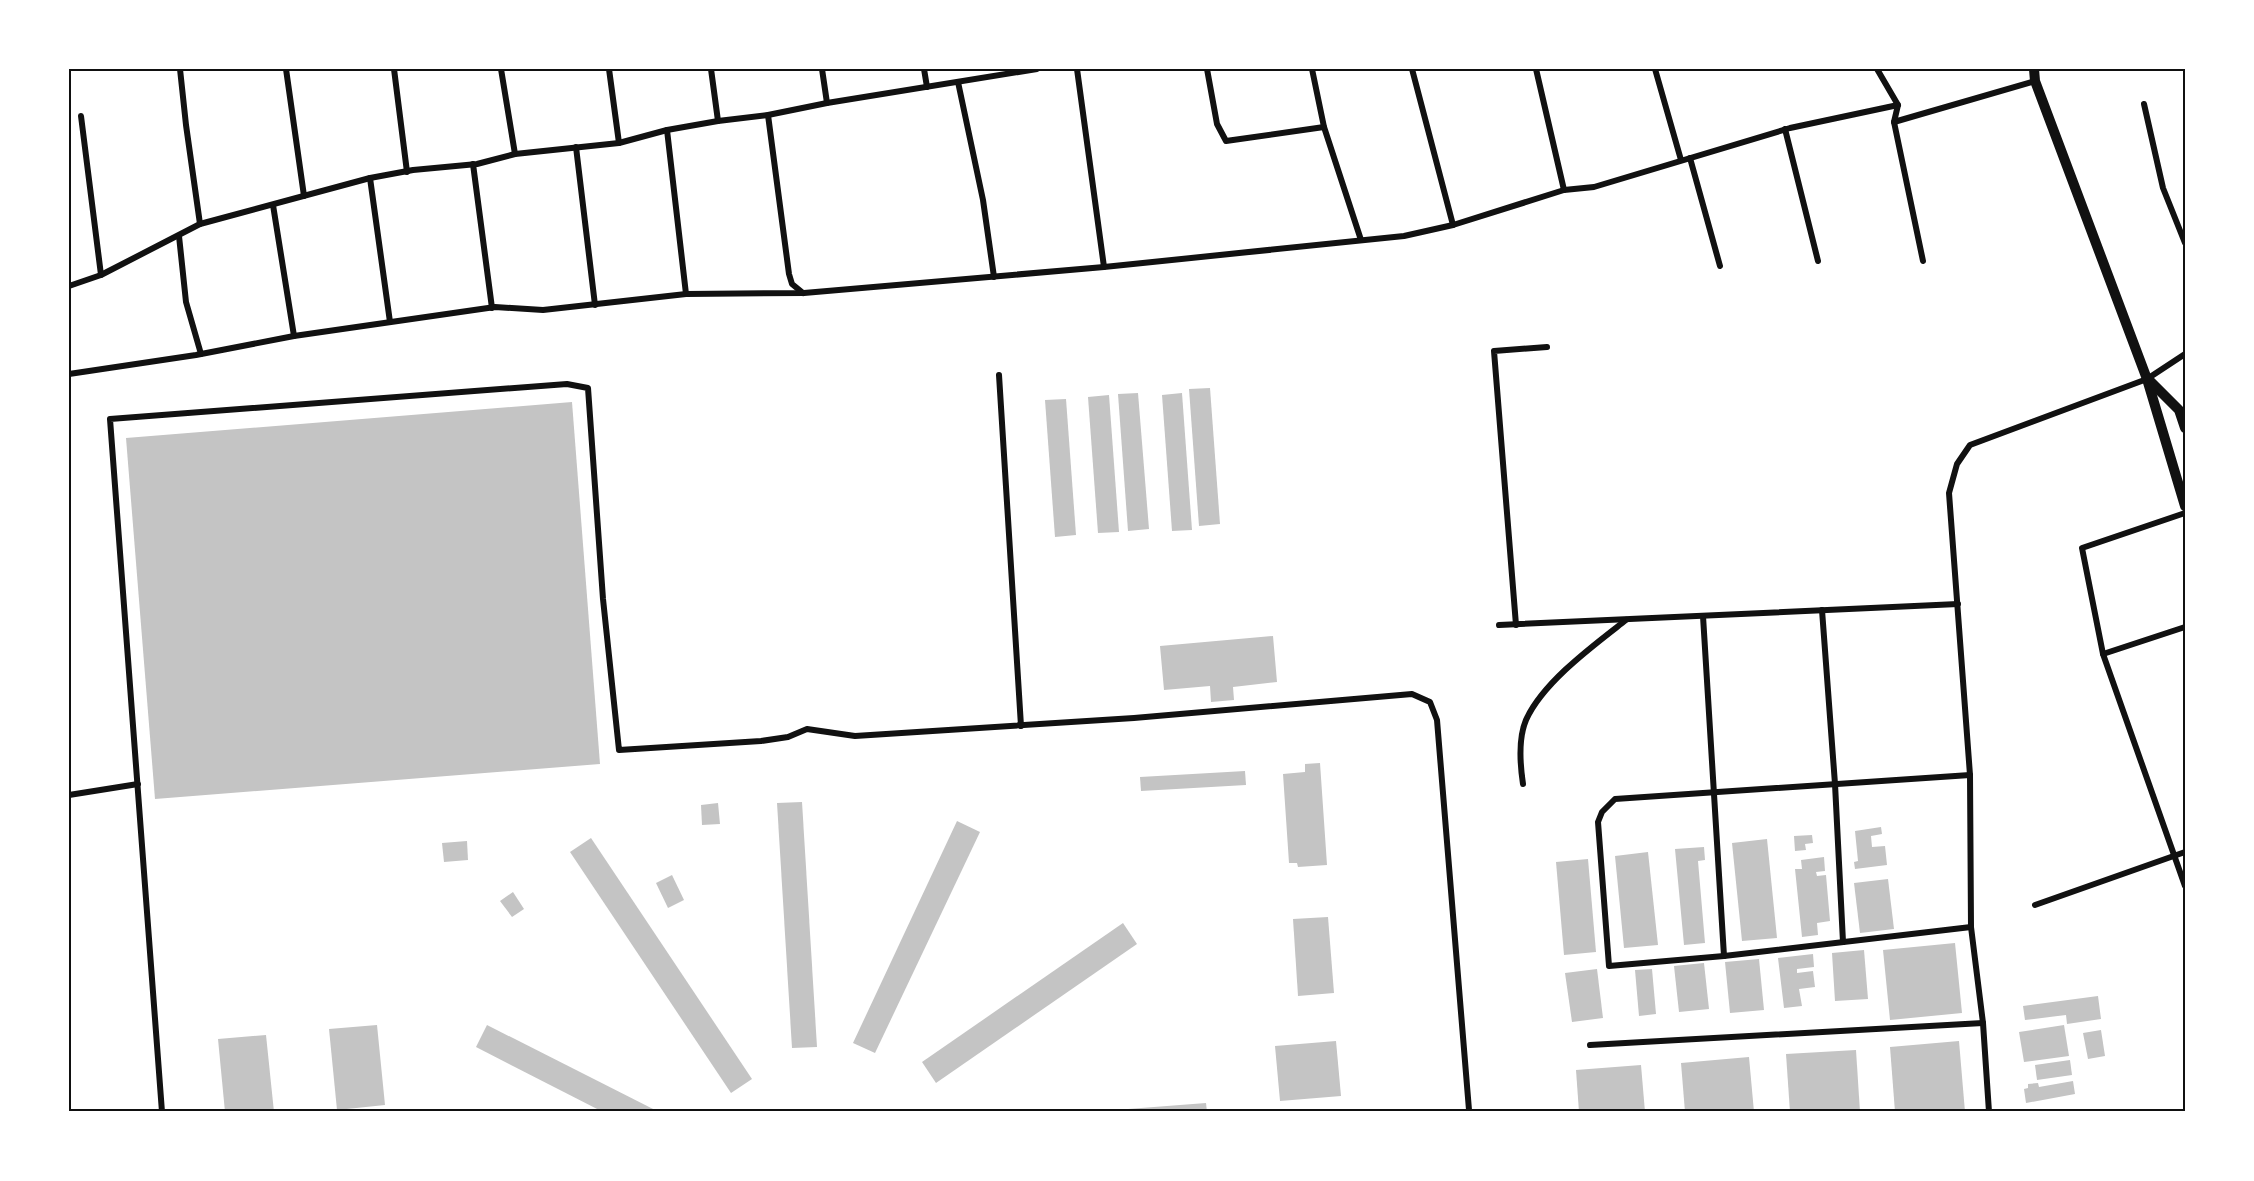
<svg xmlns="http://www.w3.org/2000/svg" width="2254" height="1181" font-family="Arial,sans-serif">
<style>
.building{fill:#c4c4c4}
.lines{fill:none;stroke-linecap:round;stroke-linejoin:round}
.minor{stroke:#111;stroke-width:6}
.tertiary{stroke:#111;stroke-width:10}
.neatline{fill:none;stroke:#111;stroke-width:2}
</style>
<rect width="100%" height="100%" fill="#fff"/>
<g class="building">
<path d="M 1210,388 L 1220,524 L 1199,526 L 1189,389 Z"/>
<path d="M 1138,393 L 1149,529 L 1128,531 L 1118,394 Z"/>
<path d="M 1182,393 L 1192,530 L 1172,531 L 1162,395 Z"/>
<path d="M 1109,395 L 1119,532 L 1098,533 L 1088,397 Z"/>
<path d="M 1066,399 L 1076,535 L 1055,537 L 1045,400 Z"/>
<path d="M 572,402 L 600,764 L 155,799 L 126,438 Z"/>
<path d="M 1273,636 L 1277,682 L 1233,687 L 1234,700 L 1211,702 L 1210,686 L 1164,690 L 1160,646 Z"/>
<path d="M 1320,763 L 1327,865 L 1298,867 L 1297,863 L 1289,863 L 1283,774 L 1305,772 L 1305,764 Z"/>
<path d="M 1245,771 L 1246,785 L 1141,791 L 1140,777 Z"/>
<path d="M 802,802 L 817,1047 L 792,1048 L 777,803 Z"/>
<path d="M 718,803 L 720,824 L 702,825 L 701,805 Z"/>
<path d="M 957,821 L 980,832 L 875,1053 L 853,1043 Z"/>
<path d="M 1881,827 L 1882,834 L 1871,836 L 1872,847 L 1885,846 L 1887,865 L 1855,869 L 1854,862 L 1858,861 L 1855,831 Z"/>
<path d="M 1812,835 L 1813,843 L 1805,844 L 1806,850 L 1795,851 L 1794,836 Z"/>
<path d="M 591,838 L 752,1079 L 731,1093 L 570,852 Z"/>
<path d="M 1767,839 L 1777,938 L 1742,941 L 1732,843 Z"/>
<path d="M 467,841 L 468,860 L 444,862 L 442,843 Z"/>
<path d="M 1704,847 L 1705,860 L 1698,861 L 1705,943 L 1684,945 L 1675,849 Z"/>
<path d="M 1648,852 L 1658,945 L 1624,948 L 1615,856 Z"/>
<path d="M 1824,857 L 1825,871 L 1816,872 L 1817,876 L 1826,875 L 1830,921 L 1817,923 L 1818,935 L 1802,937 L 1795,869 L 1802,869 L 1801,860 Z"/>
<path d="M 1588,859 L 1596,952 L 1564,955 L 1556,862 Z"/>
<path d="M 672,875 L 684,900 L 668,908 L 656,883 Z"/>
<path d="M 1888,879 L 1894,929 L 1860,933 L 1854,883 Z"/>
<path d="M 513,892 L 524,909 L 512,917 L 500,901 Z"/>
<path d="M 1328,917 L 1334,993 L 1298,996 L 1293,919 Z"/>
<path d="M 1123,923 L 1137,944 L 936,1083 L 922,1062 Z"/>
<path d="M 1955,943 L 1962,1013 L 1890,1020 L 1883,950 Z"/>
<path d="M 1864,950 L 1868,999 L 1835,1001 L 1832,953 Z"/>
<path d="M 1813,954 L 1814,967 L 1797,969 L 1797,973 L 1813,971 L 1815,987 L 1799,989 L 1802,1006 L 1784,1008 L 1778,958 Z"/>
<path d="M 1759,959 L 1764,1010 L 1730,1013 L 1725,962 Z"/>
<path d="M 1704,963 L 1709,1009 L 1679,1012 L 1674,966 Z"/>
<path d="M 1597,969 L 1603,1018 L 1572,1022 L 1565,973 Z"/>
<path d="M 1652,969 L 1656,1014 L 1639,1016 L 1635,970 Z"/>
<path d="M 2098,996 L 2101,1019 L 2067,1024 L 2066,1015 L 2025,1020 L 2023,1006 Z"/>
<path d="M 377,1025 L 385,1105 L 337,1110 L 329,1029 Z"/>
<path d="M 487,1025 L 659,1112 L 603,1112 L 476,1047 Z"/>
<path d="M 2064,1025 L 2069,1056 L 2024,1062 L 2019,1032 Z"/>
<path d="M 2101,1030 L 2105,1056 L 2088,1059 L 2083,1033 Z"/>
<path d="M 266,1035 L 274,1112 L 225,1112 L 218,1039 Z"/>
<path d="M 1336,1041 L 1341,1096 L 1280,1101 L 1275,1046 Z"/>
<path d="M 1959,1041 L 1965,1112 L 1895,1112 L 1890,1047 Z"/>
<path d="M 1856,1050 L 1860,1112 L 1790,1112 L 1786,1054 Z"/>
<path d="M 1749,1057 L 1754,1112 L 1685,1112 L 1681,1063 Z"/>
<path d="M 2070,1060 L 2072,1075 L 2037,1080 L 2035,1065 Z"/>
<path d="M 1641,1065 L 1645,1112 L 1579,1112 L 1576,1070 Z"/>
<path d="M 2073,1081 L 2075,1094 L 2026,1103 L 2024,1089 L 2028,1088 L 2028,1084 L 2038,1083 L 2039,1087 Z"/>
<path d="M 1206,1103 L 1207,1112 L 1115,1112 L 1115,1110 Z"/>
</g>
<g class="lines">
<g class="minor">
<path d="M 180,69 L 186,125 L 200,224"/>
<path d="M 286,69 L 304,196"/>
<path d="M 394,69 L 407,172"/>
<path d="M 501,69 L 515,154"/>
<path d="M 609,69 L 619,143"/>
<path d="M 711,69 L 718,121"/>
<path d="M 822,69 L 827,103"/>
<path d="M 924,69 L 927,87"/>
<path d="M 1077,69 L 1104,267"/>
<path d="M 1207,69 L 1217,124 L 1226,141 L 1324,127"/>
<path d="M 1312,69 L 1324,127 L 1361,240"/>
<path d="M 1412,69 L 1453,225"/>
<path d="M 1536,69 L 1564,190"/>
<path d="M 1655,69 L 1681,160"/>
<path d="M 1877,69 L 1898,105"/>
<path d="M 958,82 L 983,200 L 994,277"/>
<path d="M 2144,104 L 2163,188 L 2185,243"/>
<path d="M 768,115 L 789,274 L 792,284 L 803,293"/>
<path d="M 81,116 L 101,275"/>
<path d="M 1894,122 L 1923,261"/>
<path d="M 1785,129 L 1818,261"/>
<path d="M 667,130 L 686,294"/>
<path d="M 576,147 L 595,305"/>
<path d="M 1690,158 L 1720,266"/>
<path d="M 473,164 L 492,308"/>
<path d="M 370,178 L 390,322"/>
<path d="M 273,205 L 294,336"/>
<path d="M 179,236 L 186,302 L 201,354"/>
<path d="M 69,286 L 101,275 L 200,224 L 370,178 L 413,170 L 477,164 L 515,154 L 619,143 L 667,130 L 718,121 L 768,115 L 827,103 L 1037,69"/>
<path d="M 69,374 L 196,355 L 294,336 L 495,307 L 543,310 L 686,294 L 804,293 L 1104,267 L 1404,236 L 1453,225 L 1564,190 L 1594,187 L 1790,128 L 1898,105 L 1894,122 L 2035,81"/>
<path d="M 999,375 L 1021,726"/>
<path d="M 2185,513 L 2082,548 L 2103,654 L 2185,886"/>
<path d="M 1822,610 L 1835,784 L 1843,942"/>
<path d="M 1703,616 L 1724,956"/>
<path d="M 1499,625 L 1958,604"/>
<path d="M 1516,625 L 1494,351 L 1547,347"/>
<path d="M 2103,654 L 2185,627"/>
<path d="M 1970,775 L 1615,799 L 1602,812 L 1598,822 L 1609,966 L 1724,956 L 1971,927"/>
<path d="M 1523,784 C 1520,764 1518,739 1526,720 C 1543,682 1594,645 1626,620"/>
<path d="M 69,795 L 138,784"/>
<path d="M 2035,905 L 2185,852"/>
<path d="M 1590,1045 L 1983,1023"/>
<path d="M 162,1112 L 110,419 L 567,384 L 588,388 L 603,599 L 619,750 L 761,741 L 788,737 L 807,729 L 855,736 L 1134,718 L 1412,694 L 1430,702 L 1437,720 L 1469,1110 L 1471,1112"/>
<path d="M 1989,1112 L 1983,1023 L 1971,927 L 1970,775 L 1949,493 L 1957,464 L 1970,445 L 2147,379 L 2185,354"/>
</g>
<g class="tertiary">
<path d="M 2034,69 L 2035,81 L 2147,379 L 2185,506"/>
<path d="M 2148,379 L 2179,410 L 2185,428"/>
</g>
</g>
<rect width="2254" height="1181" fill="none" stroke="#ffffff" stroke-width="141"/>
<rect x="70" y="70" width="2114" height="1040" class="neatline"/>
</svg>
